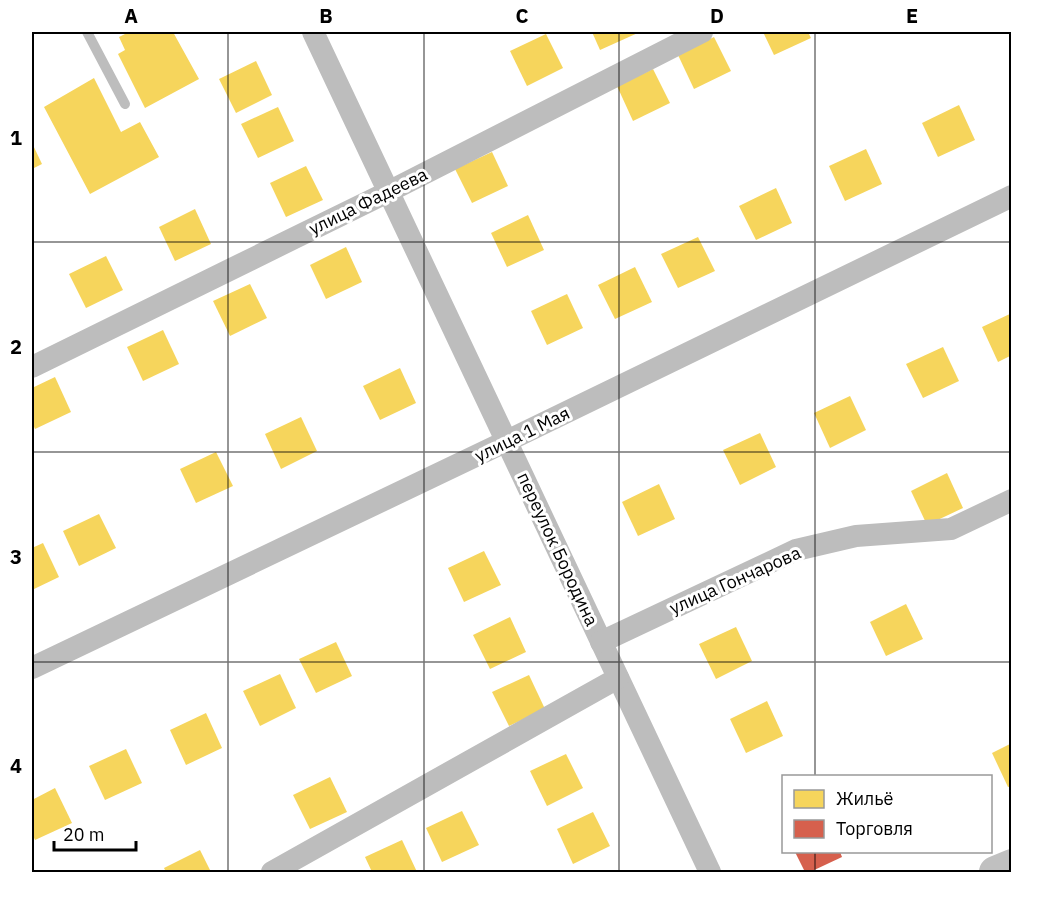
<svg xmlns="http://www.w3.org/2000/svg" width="1043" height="904" font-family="'IBM Plex Sans',sans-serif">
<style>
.homes{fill:#f6d55c}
.shops{fill:#d6604d}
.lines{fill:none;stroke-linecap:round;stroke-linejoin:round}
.service{stroke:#bdbdbd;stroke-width:10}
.minor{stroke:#bdbdbd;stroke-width:22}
.secondary{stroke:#c0c0c0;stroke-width:32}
.grid{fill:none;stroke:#000;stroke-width:1.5;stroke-opacity:0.55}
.labels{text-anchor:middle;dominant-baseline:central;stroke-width:6;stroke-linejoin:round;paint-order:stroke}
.street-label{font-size:18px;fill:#000;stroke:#fff}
.neatline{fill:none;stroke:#000;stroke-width:2}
.grid-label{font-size:20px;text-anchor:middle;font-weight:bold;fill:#000}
</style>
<rect width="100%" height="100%" fill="#fff"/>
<g class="homes">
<path d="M 129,32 L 152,32 L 153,34 L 159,32 L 173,32 L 199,79 L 145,108 L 118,54 L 125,50 L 119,37 Z"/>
<path d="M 592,32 L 640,32 L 600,50 Z"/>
<path d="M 763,32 L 808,32 L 811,38 L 774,55 Z"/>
<path d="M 546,34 L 563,68 L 527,86 L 510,51 Z"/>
<path d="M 714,37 L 731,71 L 694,89 L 678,55 Z"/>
<path d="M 256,61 L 272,95 L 236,113 L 219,79 Z"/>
<path d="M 653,69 L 670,103 L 633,121 L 617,86 Z"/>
<path d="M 94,78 L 121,132 L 140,122 L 159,157 L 90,194 L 44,107 Z"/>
<path d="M 959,105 L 975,140 L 938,157 L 922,123 Z"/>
<path d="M 278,107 L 294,141 L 258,158 L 241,124 Z"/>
<path d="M 32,143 L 42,164 L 32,169 Z"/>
<path d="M 866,149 L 882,184 L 845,201 L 829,166 Z"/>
<path d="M 492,152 L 508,186 L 472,203 L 455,169 Z"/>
<path d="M 306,166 L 323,200 L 286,217 L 270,183 Z"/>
<path d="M 776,188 L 792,223 L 756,240 L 739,206 Z"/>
<path d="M 195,209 L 211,244 L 175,261 L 159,227 Z"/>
<path d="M 528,215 L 544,250 L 507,267 L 491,233 Z"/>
<path d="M 698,237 L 715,271 L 678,288 L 661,254 Z"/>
<path d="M 346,247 L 362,282 L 326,299 L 310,265 Z"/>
<path d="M 106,256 L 123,290 L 86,308 L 69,274 Z"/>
<path d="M 635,267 L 652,302 L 615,319 L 598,285 Z"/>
<path d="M 250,284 L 267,318 L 230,336 L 213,301 Z"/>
<path d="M 567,294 L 583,328 L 547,345 L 531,311 Z"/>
<path d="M 1012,313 L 1012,355 L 998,362 L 982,327 Z"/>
<path d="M 163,330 L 179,364 L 143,381 L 127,347 Z"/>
<path d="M 943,347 L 959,381 L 923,398 L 906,364 Z"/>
<path d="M 400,368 L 416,403 L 380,420 L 363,386 Z"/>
<path d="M 55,377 L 71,412 L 35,429 L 32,422 L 32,388 Z"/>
<path d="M 850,396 L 866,430 L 830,448 L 814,413 Z"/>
<path d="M 301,417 L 317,451 L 281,469 L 265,434 Z"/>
<path d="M 760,433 L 776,467 L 740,485 L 723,450 Z"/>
<path d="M 216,452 L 233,486 L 196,503 L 180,469 Z"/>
<path d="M 947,473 L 963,508 L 927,525 L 911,491 Z"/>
<path d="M 659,484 L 675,519 L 638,536 L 622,502 Z"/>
<path d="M 99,514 L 116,548 L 79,566 L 63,531 Z"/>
<path d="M 43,543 L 59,577 L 32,590 L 32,548 Z"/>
<path d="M 484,551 L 501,585 L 464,602 L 448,568 Z"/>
<path d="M 906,604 L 923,639 L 886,656 L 870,622 Z"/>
<path d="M 510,617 L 526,652 L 490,669 L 473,635 Z"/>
<path d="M 736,627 L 752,661 L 716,679 L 699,644 Z"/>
<path d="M 336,642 L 352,676 L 316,693 L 299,659 Z"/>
<path d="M 280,674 L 296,708 L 260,726 L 243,691 Z"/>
<path d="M 529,675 L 545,709 L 509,726 L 492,692 Z"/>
<path d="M 767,701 L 783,736 L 746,753 L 730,719 Z"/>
<path d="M 206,713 L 222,748 L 186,765 L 170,730 Z"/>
<path d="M 1012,743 L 1012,786 L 1008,787 L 992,753 Z"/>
<path d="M 126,749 L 142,783 L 105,800 L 89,766 Z"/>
<path d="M 566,754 L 583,788 L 547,806 L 530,771 Z"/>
<path d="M 330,777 L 347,812 L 310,829 L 293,795 Z"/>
<path d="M 55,788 L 72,823 L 35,840 L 32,833 L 32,800 Z"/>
<path d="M 462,811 L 479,845 L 442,862 L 426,828 Z"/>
<path d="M 593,812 L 610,846 L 573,864 L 557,829 Z"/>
<path d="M 402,840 L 417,872 L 372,872 L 365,857 Z"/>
<path d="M 200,850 L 211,872 L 166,872 L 164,868 Z"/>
</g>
<path class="shops" d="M 795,852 L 840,852 L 842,857 L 810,872 L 805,872 Z"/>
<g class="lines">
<path class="service" d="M 87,32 L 125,104"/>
<g class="minor">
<path d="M 313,32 L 710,872"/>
<path d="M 32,367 L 388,192 L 702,32"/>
<path d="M 601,642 L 796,550 L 856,536 L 951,529 L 1012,500"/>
<path d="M 32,668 L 507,441 L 1012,196"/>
<path d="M 272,872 L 618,678"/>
</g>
<path class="secondary" d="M 995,872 L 1012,865"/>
</g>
<path class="grid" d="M 228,32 L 228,872M 424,32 L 424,872M 619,32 L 619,872M 815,32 L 815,776M 32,242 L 1012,242M 32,452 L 1012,452M 32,662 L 1012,662M 815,852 L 815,872"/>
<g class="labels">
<g class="street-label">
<text transform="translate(368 201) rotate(-26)">улица Фадеева</text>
<text transform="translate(522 434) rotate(-26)">улица 1 Мая</text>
<text transform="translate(558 549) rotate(65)">переулок Бородина</text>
<text transform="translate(735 580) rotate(-24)">улица Гончарова</text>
</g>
</g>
<rect width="1043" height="904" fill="none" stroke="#ffffff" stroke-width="66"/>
<rect x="782" y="775" width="210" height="78" fill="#ffffff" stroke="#999999" stroke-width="1.5"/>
<rect x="794" y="790" width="30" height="18" fill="#f6d55c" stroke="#999999" stroke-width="1.5"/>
<text x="836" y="805" font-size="18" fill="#000000">Жильё</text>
<rect x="794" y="820" width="30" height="18" fill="#d6604d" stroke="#999999" stroke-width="1.5"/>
<text x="836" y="835" font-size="18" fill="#000000">Торговля</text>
<path d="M54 841v9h82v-9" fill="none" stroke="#000000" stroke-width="3"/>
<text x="63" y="841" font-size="18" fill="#000000" stroke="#ffffff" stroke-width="4.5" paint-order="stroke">20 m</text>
<rect x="33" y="33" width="977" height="838" class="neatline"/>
<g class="grid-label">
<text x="131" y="23">A</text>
<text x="326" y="23">B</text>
<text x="522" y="23">C</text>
<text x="717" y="23">D</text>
<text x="912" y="23">E</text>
<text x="16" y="145">1</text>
<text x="16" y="354">2</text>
<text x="16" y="564">3</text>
<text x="16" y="773">4</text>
</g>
</svg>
